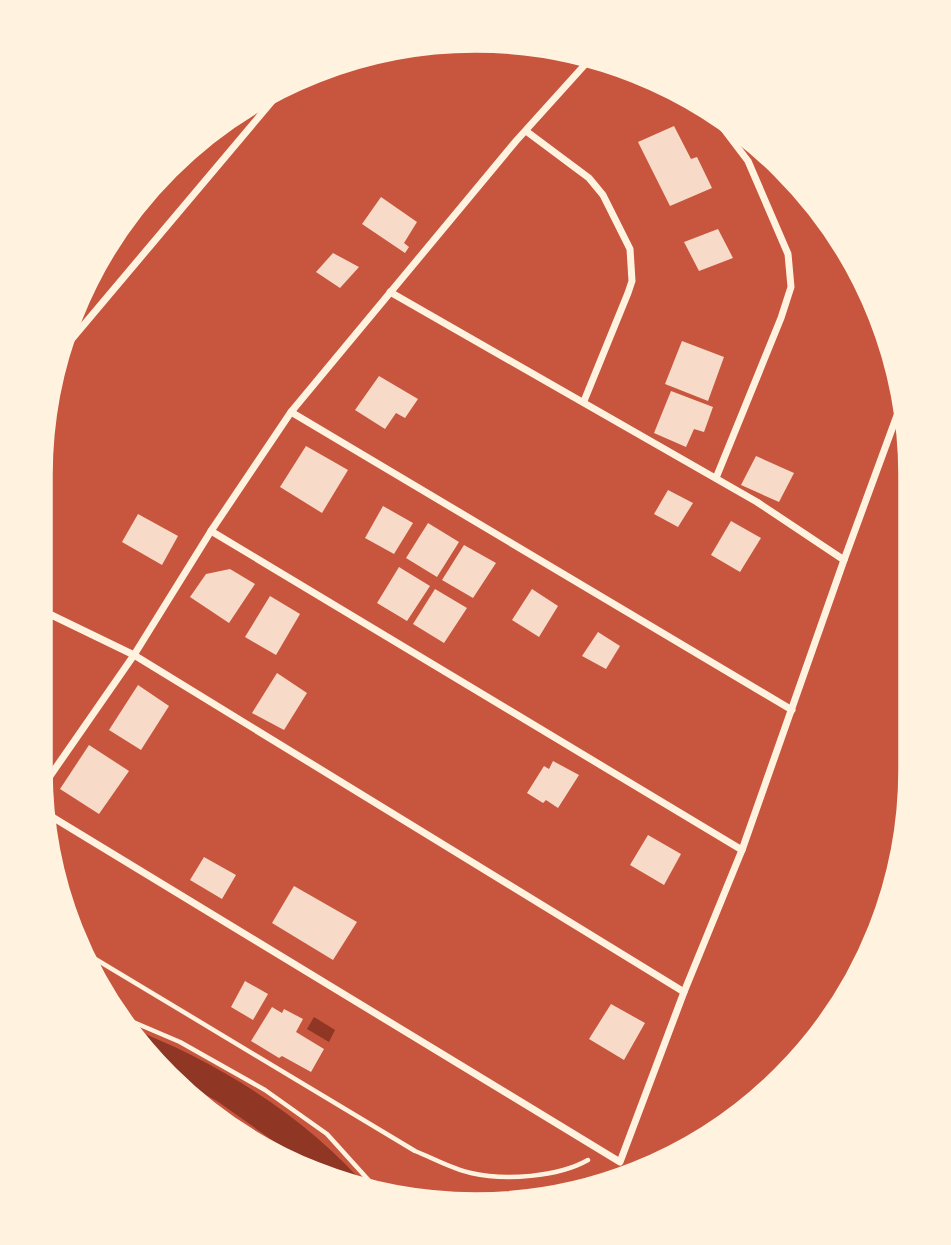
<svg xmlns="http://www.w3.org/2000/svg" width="951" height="1245" font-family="'IBM Plex Sans',sans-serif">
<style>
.water{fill:#8f3625}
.building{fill:#f7dbc8}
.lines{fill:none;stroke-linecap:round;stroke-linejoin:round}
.path{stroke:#fff3e0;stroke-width:4.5}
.minor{stroke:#fff3e0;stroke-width:7}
.rim{fill:none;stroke:#fff3e0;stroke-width:3.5}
</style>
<rect width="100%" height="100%" fill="#c8553d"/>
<g class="water">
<path d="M 314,1017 L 335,1030 L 329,1042 L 307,1029 Z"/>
<path d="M 127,1027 C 216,1060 310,1119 371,1192 L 313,1172 L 306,1164 L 217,1101 L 162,1072 Z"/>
</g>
<g class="building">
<path d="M 674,126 L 691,159 L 697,157 L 712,188 L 670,206 L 638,142 Z"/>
<path d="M 381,197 L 417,222 L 404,243 L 409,247 L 405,253 L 362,224 Z"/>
<path d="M 718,229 L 733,258 L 699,271 L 684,242 Z"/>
<path d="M 333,253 L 359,267 L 340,288 L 316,272 Z"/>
<path d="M 876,303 L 879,309 L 883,324 L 869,318 Z"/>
<path d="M 682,341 L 724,357 L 708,401 L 665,384 Z"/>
<path d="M 379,376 L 418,399 L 405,418 L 396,413 L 385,429 L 355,410 Z"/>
<path d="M 671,391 L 713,407 L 704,432 L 694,429 L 686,447 L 654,433 Z"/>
<path d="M 306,446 L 348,470 L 322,513 L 280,487 Z"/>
<path d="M 756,456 L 794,473 L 779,502 L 741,485 Z"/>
<path d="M 668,490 L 693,503 L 678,527 L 654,514 Z"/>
<path d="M 383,506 L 413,523 L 394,554 L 365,538 Z"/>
<path d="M 138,514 L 178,536 L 162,565 L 122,542 Z"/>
<path d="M 731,521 L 761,538 L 740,572 L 711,555 Z"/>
<path d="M 428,523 L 459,542 L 437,577 L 406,558 Z"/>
<path d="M 464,545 L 496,563 L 473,598 L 442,580 Z"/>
<path d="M 399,567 L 430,586 L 407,621 L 377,603 Z"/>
<path d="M 230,569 L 255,584 L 229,623 L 190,597 L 206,574 Z"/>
<path d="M 435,589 L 467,608 L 444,643 L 413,624 Z"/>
<path d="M 532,589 L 558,606 L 539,637 L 512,620 Z"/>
<path d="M 270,596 L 300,614 L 276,655 L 245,637 Z"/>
<path d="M 598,632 L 620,646 L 606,669 L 582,656 Z"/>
<path d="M 277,673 L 307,693 L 284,730 L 252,713 Z"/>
<path d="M 138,685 L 169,706 L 141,750 L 109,730 Z"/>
<path d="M 89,745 L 129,771 L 99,814 L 60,789 Z"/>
<path d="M 553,761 L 579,775 L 558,808 L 546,800 L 543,803 L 527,793 L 544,766 L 549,769 Z"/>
<path d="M 648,835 L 681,854 L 664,885 L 630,865 Z"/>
<path d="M 204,857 L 236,875 L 222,899 L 190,880 Z"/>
<path d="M 294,886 L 357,922 L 333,960 L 272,923 Z"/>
<path d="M 245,981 L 268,994 L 253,1020 L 231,1007 Z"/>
<path d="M 611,1004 L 645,1023 L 624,1060 L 589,1039 Z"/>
<path d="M 272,1007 L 282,1013 L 284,1009 L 303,1019 L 296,1032 L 324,1049 L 311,1072 L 282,1056 L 279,1058 L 251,1041 Z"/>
</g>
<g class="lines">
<g class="path">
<path d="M 82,951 L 415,1151 C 433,1158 452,1169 471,1173 C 505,1181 558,1177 588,1160"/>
<path d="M 119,1016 L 180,1042 L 265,1090 L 327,1134 L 382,1195"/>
</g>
<g class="minor">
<path d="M 707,107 L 748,161 L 788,254 L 791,287 L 781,318 L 716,478"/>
<path d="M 526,131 L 589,178 L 603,195 L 630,249 L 632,281 L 628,293 L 584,401"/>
<path d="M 390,292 L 757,502 L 844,560"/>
<path d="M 55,359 L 279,93"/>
<path d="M 291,412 L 792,710"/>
<path d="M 211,531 L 742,850"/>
<path d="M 39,609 L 134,655 L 684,992"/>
<path d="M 41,789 L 134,655 L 211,531 L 291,412 L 516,141 L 590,59"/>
<path d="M 44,812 L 620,1162 L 684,992 L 742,850 L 844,560 L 903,399"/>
</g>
</g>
<path d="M0 0H951V1245H0ZM475 51H476A424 424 0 0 1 900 475V770A424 424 0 0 1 476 1194H475A424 424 0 0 1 51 770V475A424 424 0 0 1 475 51Z" fill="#fff3e0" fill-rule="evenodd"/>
<path class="rim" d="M475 51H476A424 424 0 0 1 900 475V770A424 424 0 0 1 476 1194H475A424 424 0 0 1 51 770V475A424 424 0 0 1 475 51Z"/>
</svg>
